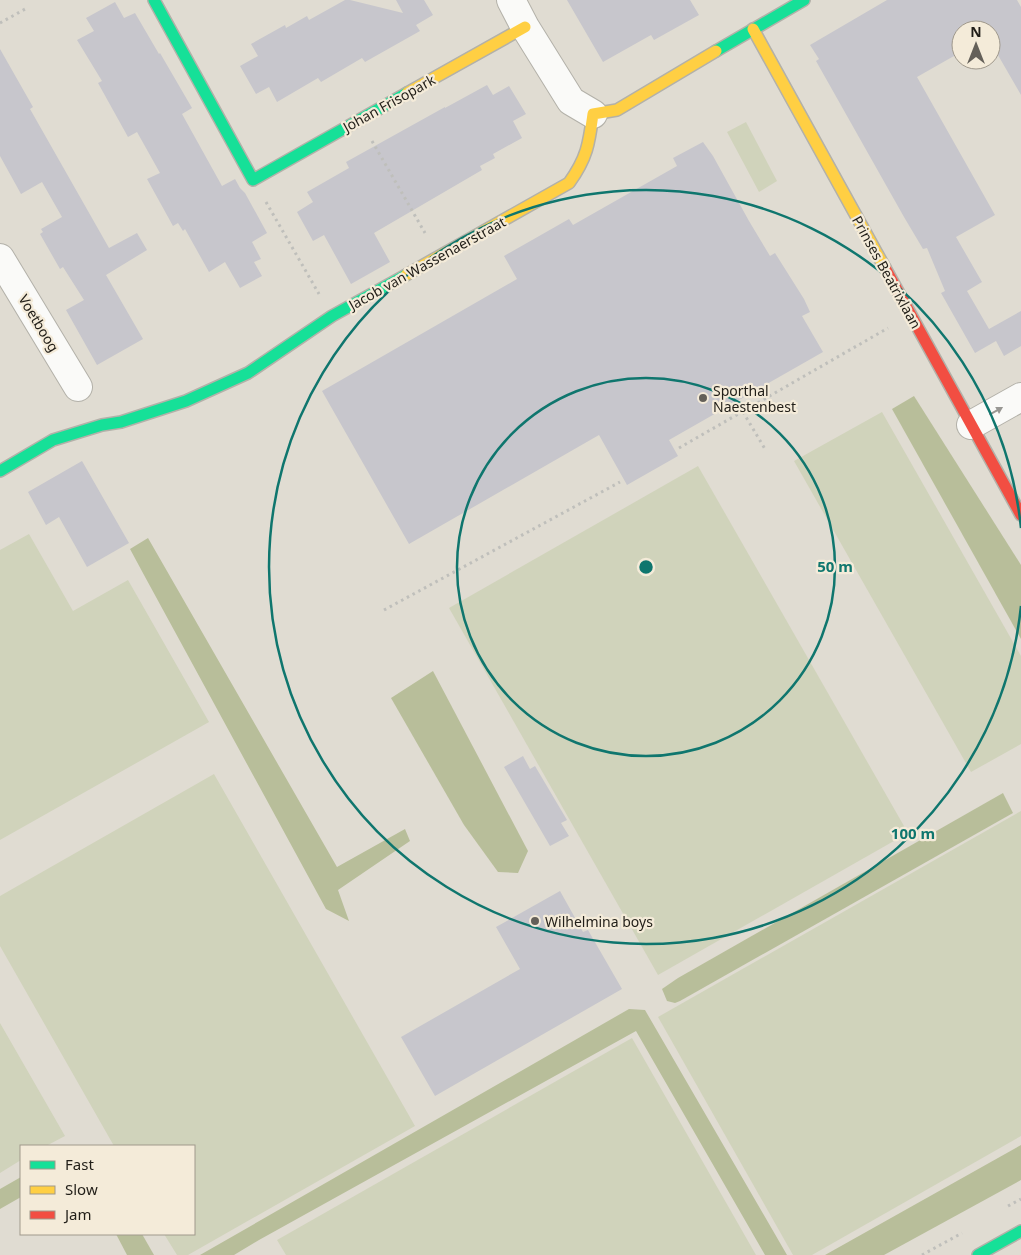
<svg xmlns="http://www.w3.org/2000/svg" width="1021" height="1255" font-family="'Noto Sans',sans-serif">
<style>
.green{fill:#d0d3bb}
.forest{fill:#b8be9a}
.building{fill:#c7c6cc}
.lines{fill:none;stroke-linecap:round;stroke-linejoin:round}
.street-casing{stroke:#b3b1a9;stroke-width:30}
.fast-casing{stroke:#b3b1a9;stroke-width:14}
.slow-casing{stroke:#b3b1a9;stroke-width:14}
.jam-casing{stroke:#b3b1a9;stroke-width:14}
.path{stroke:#bfbfbb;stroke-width:3;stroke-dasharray:2.5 4;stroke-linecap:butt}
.street{stroke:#fafaf8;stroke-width:28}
.fast{stroke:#16e098;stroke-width:11}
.slow{stroke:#ffcf43;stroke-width:11}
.jam{stroke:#f24e42;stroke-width:11}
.oneway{fill:#989793}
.ring{fill:none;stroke:#0f766e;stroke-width:2.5}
.poi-dot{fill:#646059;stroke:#f4ebd9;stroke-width:2}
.labels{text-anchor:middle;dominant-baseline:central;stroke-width:4.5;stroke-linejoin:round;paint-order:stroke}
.street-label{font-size:14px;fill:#211e18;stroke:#f4ebd9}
.poi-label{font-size:14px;fill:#211e18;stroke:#f4ebd9;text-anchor:start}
.centre{fill:#0f766e;stroke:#f4ebd9;stroke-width:2.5}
.ring-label{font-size:15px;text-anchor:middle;font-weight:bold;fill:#0f766e;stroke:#f4ebd9;stroke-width:4.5;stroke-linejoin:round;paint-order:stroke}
</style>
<rect width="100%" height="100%" fill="#e0dcd2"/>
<g class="green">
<path d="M 746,122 L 777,181 L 759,192 L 727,132 Z"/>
<path d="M 882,412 L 1021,656 L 1021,744 L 971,772 L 794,461 Z"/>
<path d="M 698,466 L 908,833 L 658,975 L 449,608 Z"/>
<path d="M 29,534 L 73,611 L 128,580 L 209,722 L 0,840 L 0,550 Z"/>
<path d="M 214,774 L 415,1126 L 188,1255 L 177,1255 L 164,1234 L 194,1234 L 194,1146 L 114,1146 L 0,946 L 0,896 Z"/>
<path d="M 1021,811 L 1021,1136 L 812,1255 L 793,1255 L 658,1017 Z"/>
<path d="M 0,1023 L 65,1136 L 46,1146 L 21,1146 L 21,1160 L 0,1173 Z"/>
<path d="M 632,1038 L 756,1255 L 286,1255 L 277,1240 Z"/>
</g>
<g class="forest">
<path d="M 914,396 L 1021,565 L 1021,639 L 892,409 Z"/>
<path d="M 148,538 L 337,867 L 405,829 L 410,841 L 338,890 L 349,921 L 326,909 L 144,575 L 130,549 Z"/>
<path d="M 433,671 L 528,851 L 518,873 L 498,872 L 464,825 L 391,698 Z"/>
<path d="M 1003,793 L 1013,813 L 680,1001 L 675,1003 L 667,1001 L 662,989 L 678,978 Z"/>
<path d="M 629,1009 L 645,1010 L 787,1255 L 765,1255 L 636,1031 L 259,1240 L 234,1255 L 200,1255 Z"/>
<path d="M 1021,1145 L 1021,1180 L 884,1255 L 825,1255 Z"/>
<path d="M 21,1177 L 21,1197 L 0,1209 L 0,1189 Z"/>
<path d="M 116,1234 L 142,1234 L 154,1255 L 127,1255 Z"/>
</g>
<g class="building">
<path d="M 345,0 L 350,0 L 403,13 L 396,0 L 424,0 L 433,15 L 416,25 L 420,31 L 365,62 L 362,58 L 321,82 L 318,78 L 277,102 L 269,87 L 256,94 L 240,66 L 258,56 L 251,44 L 285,25 L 286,28 L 307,16 L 309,20 Z"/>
<path d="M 567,0 L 690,0 L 699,15 L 654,40 L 651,35 L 603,62 Z"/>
<path d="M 887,0 L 1017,0 L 1021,7 L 1021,95 L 991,43 L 991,30 L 961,30 L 961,52 L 917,77 L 995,215 L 956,237 L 982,282 L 967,291 L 989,329 L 1021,311 L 1021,346 L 1004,356 L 996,341 L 975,353 L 941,293 L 945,291 L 927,248 L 923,249 L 904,217 L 816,61 L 819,59 L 810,45 Z"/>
<path d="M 115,2 L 124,18 L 135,13 L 159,54 L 160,53 L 192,108 L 182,114 L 222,186 L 235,179 L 240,188 L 245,193 L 267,233 L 252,242 L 261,259 L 254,262 L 262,276 L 240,288 L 225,262 L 209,272 L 185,229 L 183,231 L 178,223 L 173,226 L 147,179 L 160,173 L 137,132 L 128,137 L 98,83 L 102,81 L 77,40 L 94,31 L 86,18 Z"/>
<path d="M 0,49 L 33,107 L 30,109 L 109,248 L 137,233 L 147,250 L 106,275 L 143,339 L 97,365 L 66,310 L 84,300 L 63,267 L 60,269 L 40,234 L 43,232 L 41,229 L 62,217 L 42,182 L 21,194 L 0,156 Z"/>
<path d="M 487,85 L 493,95 L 509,86 L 526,114 L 513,121 L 522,138 L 493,154 L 495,158 L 480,166 L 482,170 L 374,233 L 390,262 L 351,284 L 324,235 L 313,241 L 297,212 L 313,202 L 307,192 L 349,168 L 346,162 L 445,107 L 445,108 Z"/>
<path d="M 703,142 L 713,156 L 749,221 L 770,256 L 775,253 L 804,299 L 810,312 L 802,316 L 823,352 L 669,440 L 678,456 L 627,485 L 599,435 L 409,544 L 322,391 L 517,279 L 504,256 L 569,219 L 573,225 L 677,166 L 673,158 Z"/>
<path d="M 82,461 L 129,543 L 87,567 L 59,517 L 46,525 L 28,492 Z"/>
<path d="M 523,756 L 530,769 L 535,766 L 567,820 L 561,823 L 569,836 L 550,846 L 504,767 Z"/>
<path d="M 560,891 L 583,932 L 588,930 L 622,989 L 435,1096 L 401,1037 L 520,969 L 496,927 Z"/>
</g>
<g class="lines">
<g class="street-casing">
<g id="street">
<path d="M 511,0 L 525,27 L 571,101 L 593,114"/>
<path d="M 0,258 L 78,387"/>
<path d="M 971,425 L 1021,397"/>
</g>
</g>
<g class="fast-casing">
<g id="fast">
<path d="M 154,0 L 253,180 L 407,93"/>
<path d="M 716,51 L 804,0"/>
<path d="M 0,471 L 53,440 L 102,425 L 121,422 L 186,401 L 248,373 L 332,316 L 406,275"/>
<path d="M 978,1255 L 1021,1231"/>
</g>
</g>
<g class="slow-casing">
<g id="slow">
<path d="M 753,29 L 885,268"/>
<path d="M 407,93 L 525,27"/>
<path d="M 406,275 L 569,183 C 587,158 589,144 593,114 L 617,110 L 716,51"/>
</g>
</g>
<g class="jam-casing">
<path id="jam" d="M 885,268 L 1021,515"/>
</g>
<g class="path">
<path d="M 0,23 L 27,8"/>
<path d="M 372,141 L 425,233"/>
<path d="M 266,202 L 319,294"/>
<path d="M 743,412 L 765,449"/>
<path d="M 679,448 L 888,328"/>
<path d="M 384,610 L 620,482"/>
<path d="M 1008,1206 L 1021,1199"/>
<path d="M 922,1255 L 962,1233"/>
</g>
<use href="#street" class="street"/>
<use href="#fast" class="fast"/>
<use href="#slow" class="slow"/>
<use href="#jam" class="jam"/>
</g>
<defs><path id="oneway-solid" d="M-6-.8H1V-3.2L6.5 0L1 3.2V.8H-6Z" transform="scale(1.25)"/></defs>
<use class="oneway" href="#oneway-solid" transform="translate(996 411) rotate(-29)"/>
<g class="ring">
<circle cx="646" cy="567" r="189"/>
<path d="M1021 606A377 377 0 1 1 1021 528"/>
</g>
<g class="poi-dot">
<circle cx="703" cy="398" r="5"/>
<circle cx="535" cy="921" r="5"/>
</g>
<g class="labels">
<g class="street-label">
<text transform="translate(389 103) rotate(-29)">Johan Frisopark</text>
<text transform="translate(427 263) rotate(-29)">Jacob van Wassenaerstraat</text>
<text transform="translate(887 272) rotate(61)">Prinses Beatrixlaan</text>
<text transform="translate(39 323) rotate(59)">Voetboog</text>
</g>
<g class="poi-label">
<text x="713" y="390">Sporthal<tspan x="713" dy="16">Naestenbest</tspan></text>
<text x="545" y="921">Wilhelmina boys</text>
</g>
</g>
<circle cx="646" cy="567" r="8" class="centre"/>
<g class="ring-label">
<text x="835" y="572">50 m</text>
<text x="913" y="839">100 m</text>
</g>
<rect x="20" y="1145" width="175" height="90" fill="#f4ebd9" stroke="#a0998c"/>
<rect x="30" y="1161" width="25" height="8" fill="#16e098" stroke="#a0998c"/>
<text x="65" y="1170" font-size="15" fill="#211e18">Fast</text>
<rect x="30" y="1186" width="25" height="8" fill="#ffcf43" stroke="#a0998c"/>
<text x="65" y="1195" font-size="15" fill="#211e18">Slow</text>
<rect x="30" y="1211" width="25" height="8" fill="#f24e42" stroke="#a0998c"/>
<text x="65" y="1220" font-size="15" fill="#211e18">Jam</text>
<g transform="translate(976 45)"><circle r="24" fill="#f4ebd9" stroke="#a0998c"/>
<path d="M0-4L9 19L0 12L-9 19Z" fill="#646059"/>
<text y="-8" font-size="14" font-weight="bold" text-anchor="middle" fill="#211e18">N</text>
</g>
</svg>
